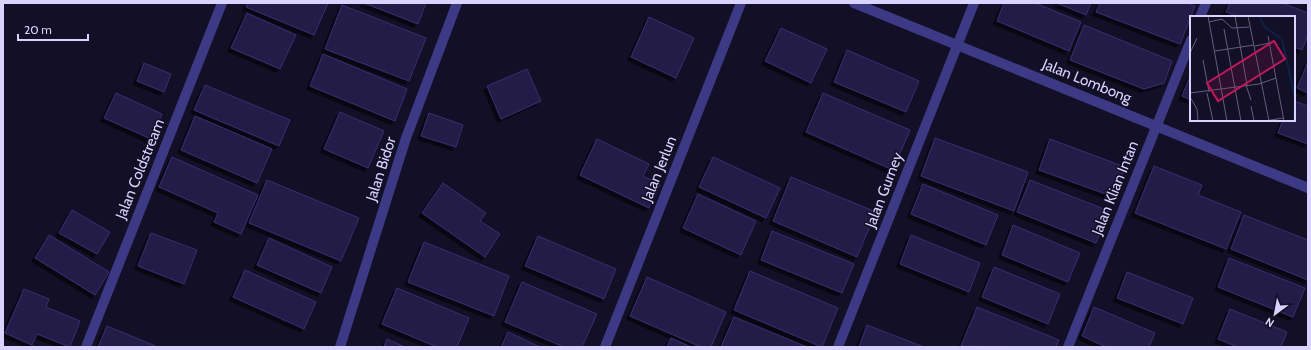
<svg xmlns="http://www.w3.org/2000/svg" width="1311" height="350" font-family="Cabin,sans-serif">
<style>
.building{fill:#241b47;stroke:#3b2d73;filter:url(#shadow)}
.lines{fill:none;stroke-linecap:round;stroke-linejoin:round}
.minor{stroke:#3d3a85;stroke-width:10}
.labels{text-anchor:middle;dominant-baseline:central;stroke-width:3;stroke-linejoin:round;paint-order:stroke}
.street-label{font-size:15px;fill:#d9d4ff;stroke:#130f26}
.inset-river{fill:none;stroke:#0c2248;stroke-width:2}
.inset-road{fill:none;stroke:#625e7d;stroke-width:1}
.view{fill:#c2185b;fill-opacity:0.15;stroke:#c2185b;stroke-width:2}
.inset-edge{fill:none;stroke:#d9d4ff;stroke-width:2}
</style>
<defs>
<filter id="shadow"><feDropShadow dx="-3.5" dy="3.5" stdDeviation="0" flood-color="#0009"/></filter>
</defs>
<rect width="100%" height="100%" fill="#130f26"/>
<g class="building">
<path d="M 248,3 L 328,3 L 314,35 L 246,7 Z"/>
<path d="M 364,3 L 426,3 L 418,24 Z"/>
<path d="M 1004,3 L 1035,3 L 1081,22 L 1069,51 L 997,21 Z"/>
<path d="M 1057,3 L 1091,3 L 1086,15 Z"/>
<path d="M 1100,3 L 1188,3 L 1195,6 L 1180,44 L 1096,12 Z"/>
<path d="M 1230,3 L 1282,3 L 1308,13 L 1308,35 L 1302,50 L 1294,47 L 1294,17 L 1240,17 L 1226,12 Z"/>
<path d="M 342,5 L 426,38 L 409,81 L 325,49 Z"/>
<path d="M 247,13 L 296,35 L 280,69 L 231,48 Z"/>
<path d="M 649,17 L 694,38 L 676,78 L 631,57 Z"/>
<path d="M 1084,25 L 1172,61 L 1164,83 L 1144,89 L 1070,60 Z"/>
<path d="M 781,28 L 827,49 L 811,83 L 765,61 Z"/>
<path d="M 847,50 L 919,81 L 906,112 L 834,82 Z"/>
<path d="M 323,54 L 407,89 L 395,121 L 310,86 Z"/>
<path d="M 1308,62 L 1308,93 L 1297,88 Z"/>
<path d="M 144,63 L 171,74 L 164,92 L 137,81 Z"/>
<path d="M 527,69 L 541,101 L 501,119 L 487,86 Z"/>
<path d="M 1191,74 L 1191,100 L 1182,96 Z"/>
<path d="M 205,85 L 290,120 L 279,146 L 194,110 Z"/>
<path d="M 116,93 L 162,114 L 151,139 L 104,118 Z"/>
<path d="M 823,93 L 910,130 L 893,170 L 806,132 Z"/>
<path d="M 1294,101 L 1308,106 L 1308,144 L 1278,133 L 1283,120 L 1294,120 Z"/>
<path d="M 340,112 L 384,131 L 368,168 L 324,149 Z"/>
<path d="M 429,113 L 463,125 L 456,147 L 421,136 Z"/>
<path d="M 195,116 L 272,149 L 257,183 L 181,150 Z"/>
<path d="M 935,138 L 1028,172 L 1014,211 L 921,176 Z"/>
<path d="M 597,139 L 649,164 L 643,176 L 660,184 L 649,208 L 580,175 Z"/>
<path d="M 1050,139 L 1125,167 L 1114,197 L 1039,170 Z"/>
<path d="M 172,157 L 258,195 L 241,234 L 214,222 L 218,213 L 159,187 Z"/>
<path d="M 713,157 L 780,188 L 766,218 L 699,187 Z"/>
<path d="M 1154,166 L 1202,185 L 1198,195 L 1241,212 L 1226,249 L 1135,213 Z"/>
<path d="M 791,177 L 876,212 L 857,257 L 773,221 Z"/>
<path d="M 267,180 L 359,218 L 341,261 L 249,223 Z"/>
<path d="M 1030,180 L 1109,211 L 1096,243 L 1017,212 Z"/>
<path d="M 443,183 L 486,213 L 480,221 L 500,234 L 485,257 L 422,213 Z"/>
<path d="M 923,184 L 998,215 L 986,245 L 911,214 Z"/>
<path d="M 698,194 L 756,221 L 741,255 L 683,228 Z"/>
<path d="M 72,210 L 110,232 L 97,254 L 59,233 Z"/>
<path d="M 1244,215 L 1308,240 L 1308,280 L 1231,249 Z"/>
<path d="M 1013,225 L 1080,253 L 1068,282 L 1002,255 Z"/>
<path d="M 772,231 L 854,264 L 842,293 L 761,260 Z"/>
<path d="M 151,233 L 197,250 L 184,284 L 138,266 Z"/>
<path d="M 49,235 L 109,272 L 95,295 L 35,258 Z"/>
<path d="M 911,235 L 980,263 L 969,292 L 900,264 Z"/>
<path d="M 538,236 L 616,269 L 604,299 L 525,266 Z"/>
<path d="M 269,238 L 332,267 L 321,293 L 257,265 Z"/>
<path d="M 424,242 L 509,276 L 494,316 L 408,282 Z"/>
<path d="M 1229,258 L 1305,288 L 1293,317 L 1218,287 Z"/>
<path d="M 994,267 L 1060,294 L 1048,324 L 982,297 Z"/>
<path d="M 245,270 L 316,302 L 304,329 L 233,297 Z"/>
<path d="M 750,271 L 838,308 L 822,347 L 734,310 Z"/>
<path d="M 1127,272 L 1193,298 L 1183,324 L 1117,298 Z"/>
<path d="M 647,277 L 726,312 L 711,347 L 701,347 L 630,316 Z"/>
<path d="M 522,282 L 597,314 L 582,347 L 564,347 L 505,322 Z"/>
<path d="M 397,288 L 469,318 L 457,347 L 437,347 L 382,324 Z"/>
<path d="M 24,289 L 49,299 L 46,307 L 80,321 L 70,347 L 37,334 L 32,345 L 5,333 Z"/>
<path d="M 977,307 L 1059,340 L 1056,347 L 961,346 Z"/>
<path d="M 1094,307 L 1155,333 L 1149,347 L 1106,347 L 1082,336 Z"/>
<path d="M 1230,309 L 1287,332 L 1281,347 L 1238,347 L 1218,339 Z"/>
<path d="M 734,317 L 807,347 L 721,347 Z"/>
<path d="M 867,325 L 924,347 L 859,347 Z"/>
<path d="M 107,326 L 158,347 L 98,347 Z"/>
<path d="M 508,332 L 540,347 L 501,347 Z"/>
<path d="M 671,338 L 691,347 L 667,347 Z"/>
<path d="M 387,339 L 405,347 L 384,347 Z"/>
</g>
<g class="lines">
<g class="minor">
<path d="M 854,3 L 1308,188"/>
<path d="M 1200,17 L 1206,3"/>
<path d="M 86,347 L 222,3"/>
<path d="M 340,347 L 406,138 L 457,3"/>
<path d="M 605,347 L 741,3"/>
<path d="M 838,347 L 974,3"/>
<path d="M 1068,347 L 1191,40"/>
</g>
</g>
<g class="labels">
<g class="street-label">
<text transform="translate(1087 81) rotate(22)">Jalan Lombong</text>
<text transform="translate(140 169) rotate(-68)">Jalan Coldstream</text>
<text transform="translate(381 169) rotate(-72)">Jalan Bidor</text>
<text transform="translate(659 169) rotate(-68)">Jalan Jerlun</text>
<text transform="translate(1115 188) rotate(-68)">Jalan Klian Intan</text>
<text transform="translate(884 190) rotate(-69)">Jalan Gurney</text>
</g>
</g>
<g transform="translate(1190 16)">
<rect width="105" height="105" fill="#130f26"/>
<path class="inset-river" d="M 69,0 L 75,11 L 92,23 L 105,82 L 104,105"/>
<path class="inset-road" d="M 18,0 L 37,105M 45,0 L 57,69M 58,0 L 79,105M 19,6 L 32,3 L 42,12 L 59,11M 34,13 L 51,105M 78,20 L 94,105M 65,30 L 79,27M 25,35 L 64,29M 0,37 L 7,22M 13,44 L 19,76M 56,69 L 61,84M 0,77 L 69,68 L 86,62M 17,77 L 23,105M 0,81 L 7,93 L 8,105M 61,90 L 64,105M 75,105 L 93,102"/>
<path class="view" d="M 84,25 L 95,43 L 28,85 L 17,67 Z"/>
<rect width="105" height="105" class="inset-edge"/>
</g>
<rect width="1311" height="350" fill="none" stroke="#d9d4ff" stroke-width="8"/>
<g transform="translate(1275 314) rotate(212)" stroke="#130f26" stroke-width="3" paint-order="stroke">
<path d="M0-3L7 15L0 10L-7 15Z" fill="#d9d4ff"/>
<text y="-6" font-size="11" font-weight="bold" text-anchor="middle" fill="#d9d4ff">N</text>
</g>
<path d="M18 34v6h70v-6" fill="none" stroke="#d9d4ff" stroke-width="2"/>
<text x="24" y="34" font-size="12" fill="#d9d4ff" stroke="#130f26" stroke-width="3" paint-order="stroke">20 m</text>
</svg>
